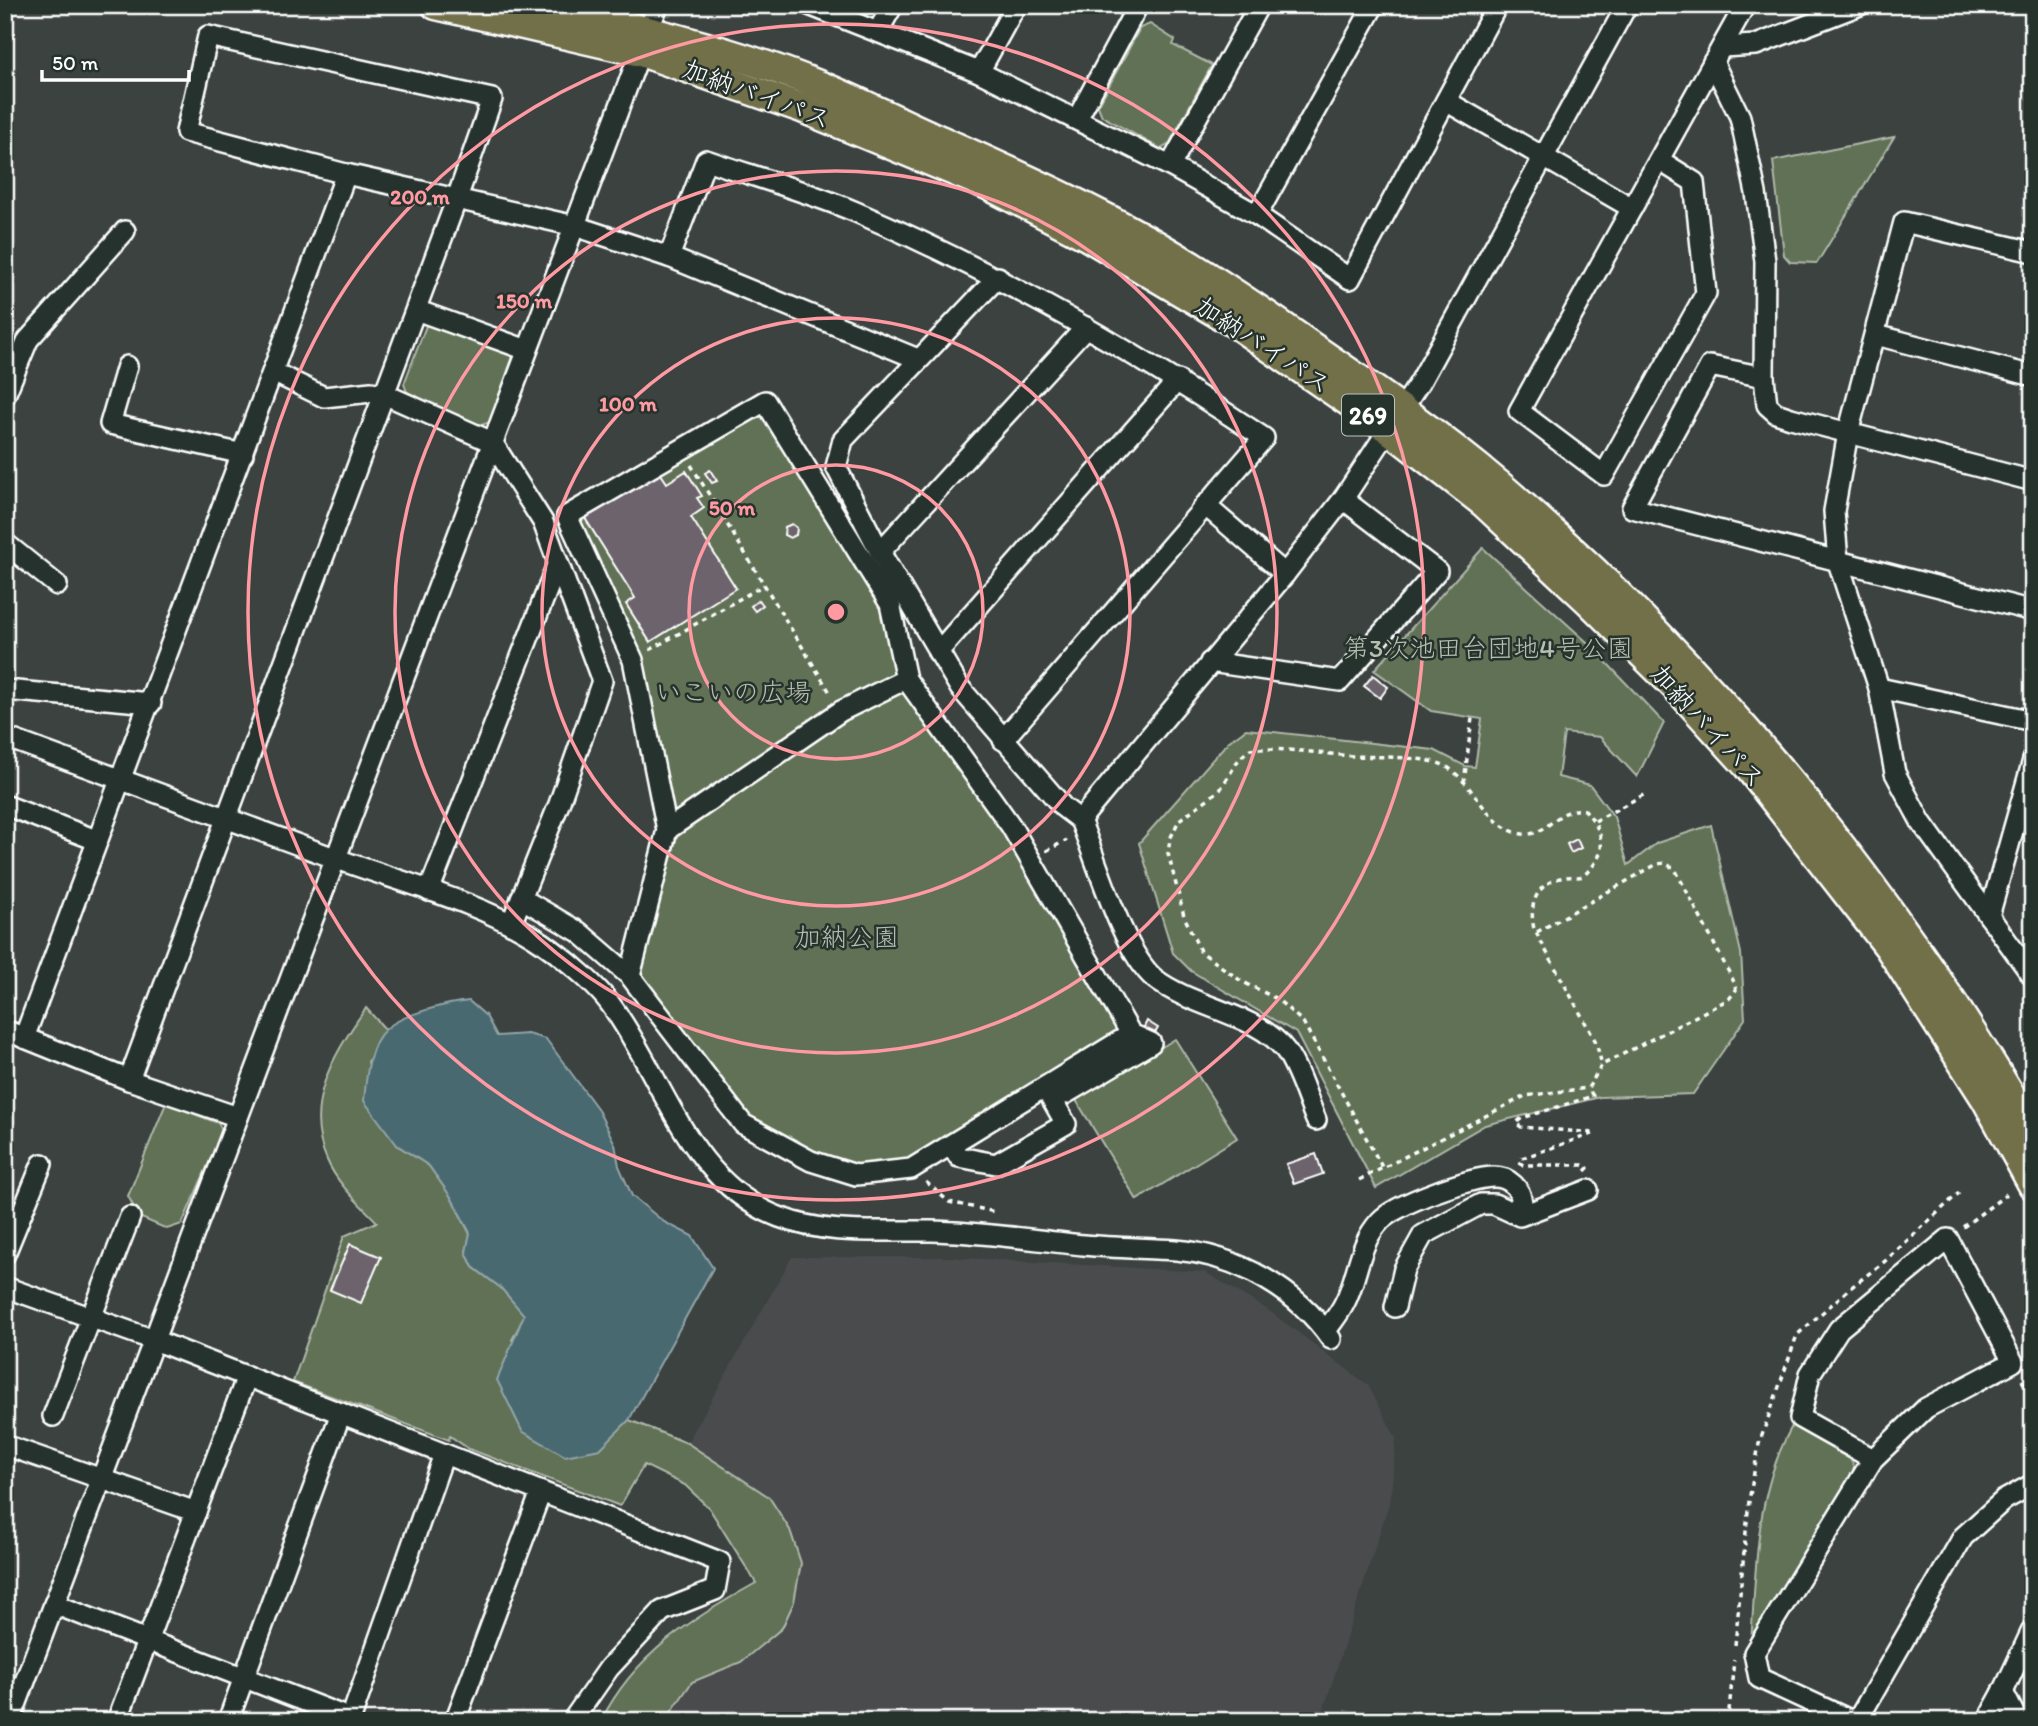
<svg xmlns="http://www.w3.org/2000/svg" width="2038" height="1726" font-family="Itim,'Klee One',sans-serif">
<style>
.built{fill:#4a4c4e}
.green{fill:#607154;stroke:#b0b8aa;stroke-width:2}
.water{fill:#496970;stroke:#92a5a9;stroke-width:2}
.building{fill:#6c646d;stroke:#fff;stroke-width:2}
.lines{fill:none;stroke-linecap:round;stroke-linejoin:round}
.minor-casing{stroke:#fff;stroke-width:24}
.highway-casing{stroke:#fff;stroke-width:33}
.path{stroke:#fff;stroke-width:3.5;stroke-dasharray:5 5;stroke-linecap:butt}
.minor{stroke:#26332d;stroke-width:19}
.highway{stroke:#726f4a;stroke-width:28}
.ring{fill:none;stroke:#ff9aa2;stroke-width:3.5}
.labels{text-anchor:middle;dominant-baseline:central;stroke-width:5;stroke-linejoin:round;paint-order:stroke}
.shield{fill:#26332d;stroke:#bec2c0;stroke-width:2}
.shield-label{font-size:24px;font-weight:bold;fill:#fff}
.street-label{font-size:26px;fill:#fff;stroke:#26332d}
.park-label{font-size:26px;fill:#b7bfb2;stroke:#26332d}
.centre{fill:#ff9aa2;stroke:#26332d;stroke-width:3.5}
.ring-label{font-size:21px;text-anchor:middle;font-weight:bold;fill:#ff9aa2;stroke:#26332d;stroke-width:5;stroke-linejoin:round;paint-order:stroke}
</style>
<rect width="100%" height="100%" fill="#3b4240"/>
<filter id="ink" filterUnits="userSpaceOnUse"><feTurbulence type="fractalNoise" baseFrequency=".0143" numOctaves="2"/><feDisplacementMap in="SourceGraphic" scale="14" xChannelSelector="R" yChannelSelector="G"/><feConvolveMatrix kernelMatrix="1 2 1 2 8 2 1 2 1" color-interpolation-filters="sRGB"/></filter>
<g filter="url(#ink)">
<path class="built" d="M 792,1257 L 947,1257 L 1205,1272 L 1268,1310 L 1368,1385 L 1396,1438 L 1391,1497 L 1320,1721 L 654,1721 L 692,1682 L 741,1662 L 782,1628 L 769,1497 L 687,1443 Z"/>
<g class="green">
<path d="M 1150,24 L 1175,40 L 1173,45 L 1212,65 L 1169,144 L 1161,149 L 1102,116 L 1098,106 L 1140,28 Z"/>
<path d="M 1894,137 L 1817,263 L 1790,262 L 1784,255 L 1773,161 Z"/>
<path d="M 427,323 L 513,356 L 490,422 L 479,426 L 407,392 L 404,384 Z"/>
<path d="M 765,401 L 890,604 L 906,679 L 1011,826 L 1131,1034 L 911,1169 L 856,1175 L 743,1124 L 630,976 L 661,850 L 633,660 L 567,516 Z"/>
<path d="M 1483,548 L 1587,642 L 1664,723 L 1637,777 L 1600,737 L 1564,733 L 1558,777 L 1590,785 L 1614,817 L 1628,865 L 1657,843 L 1711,825 L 1741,953 L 1745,1019 L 1693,1094 L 1600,1097 L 1485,1125 L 1376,1188 L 1296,1033 L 1191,971 L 1173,953 L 1139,843 L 1228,742 L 1246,729 L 1434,750 L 1465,766 L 1475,767 L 1482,719 L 1431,711 L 1374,670 Z"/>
<path d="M 366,1008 L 385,1029 L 368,1062 L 397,1145 L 429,1166 L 451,1197 L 470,1234 L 466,1252 L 473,1267 L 501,1288 L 525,1315 L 512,1340 L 600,1448 L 629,1420 L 687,1443 L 769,1497 L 790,1530 L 801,1563 L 794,1602 L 782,1628 L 741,1662 L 692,1682 L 665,1721 L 601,1721 C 634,1654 693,1618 756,1583 L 709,1508 L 685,1485 L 644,1465 L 620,1506 L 469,1449 L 450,1436 L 449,1440 L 293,1382 L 344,1236 L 377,1222 C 360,1204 337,1184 327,1160 C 302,1105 334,1053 366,1008 Z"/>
<path d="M 1175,1039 L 1237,1138 L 1137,1200 L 1076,1100 Z"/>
<path d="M 166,1103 L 218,1123 L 223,1131 L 182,1224 L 167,1229 L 139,1217 L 128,1196 Z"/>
<path d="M 1792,1426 L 1850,1459 L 1855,1468 L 1751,1644 C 1756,1568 1755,1493 1792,1426 Z"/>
</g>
<path class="water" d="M 469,1001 L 486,1016 L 497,1036 L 528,1034 L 546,1039 L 597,1108 L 615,1144 L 619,1166 L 632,1196 L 664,1222 L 692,1236 L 713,1268 L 629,1420 L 600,1449 L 565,1456 L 522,1431 L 497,1380 L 524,1315 L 501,1288 L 473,1267 L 466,1252 L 470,1233 L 451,1197 L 429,1166 L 397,1145 L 364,1101 C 366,1080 368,1044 386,1029 C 402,1014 448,1003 469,1001 Z"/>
<g class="building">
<path d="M 657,468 L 667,483 L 686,471 L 702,496 L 697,498 L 704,508 L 691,517 L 736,588 L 650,642 L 626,604 L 635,598 L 583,515 Z"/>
<path d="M 710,470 L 717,481 L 712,483 L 705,473 Z"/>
<path d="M 792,524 L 797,528 L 796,535 L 790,538 L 784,535 L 785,527 Z"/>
<path d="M 759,600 L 763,605 L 755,611 L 751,606 Z"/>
<path d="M 1373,675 L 1388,687 L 1380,698 L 1364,686 Z"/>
<path d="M 1577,839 L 1581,848 L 1571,853 L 1567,844 Z"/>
<path d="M 1147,1021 L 1158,1028 L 1154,1035 L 1143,1029 Z"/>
<path d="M 1316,1154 L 1323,1174 L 1294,1184 L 1286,1164 Z"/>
<path d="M 350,1244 L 381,1257 L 361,1303 L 330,1290 Z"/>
</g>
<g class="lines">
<g class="minor-casing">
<g id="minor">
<path d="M 809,5 L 979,72 L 1170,166 L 1257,215 L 1350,279 L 1494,11 L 1484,5"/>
<path d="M 878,31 L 893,5"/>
<path d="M 1722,47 L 1756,45 L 1860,5"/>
<path d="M 1713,62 L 1740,117 L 1756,193 L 1765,261 L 1764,377 L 1767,405 L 1776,413 L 1791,418 L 2033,481"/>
<path d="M 979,72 L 1016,5"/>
<path d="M 1446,101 L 1632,208"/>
<path d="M 1077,119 L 1138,5"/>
<path d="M 1659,160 L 1694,182 L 1706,293 L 1604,475 L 1519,411 L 1745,5"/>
<path d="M 1170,166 L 1259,5"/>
<path d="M 1257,215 L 1374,5"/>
<path d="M 2033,252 L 1904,222 L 1848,433 L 1834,511 L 1838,562 L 1879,688 L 1895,773 L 1921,822 L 2033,977"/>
<path d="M 669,257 L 706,160 C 756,177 808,192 856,212 C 1000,274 1134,351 1264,438 L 1003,740"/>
<path d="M 998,277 L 843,440 L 836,467 L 880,552 L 960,688 L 1063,807 L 1080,820 L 1285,574 L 1343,499 L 1420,382 L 1627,5"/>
<path d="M 416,310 L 527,350"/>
<path d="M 1876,335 L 2033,376"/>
<path d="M 127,366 L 110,424 L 243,454"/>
<path d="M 273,372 L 324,397 L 371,392 L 384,394 L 492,442 L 543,522 L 602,681 L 559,804 L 511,924"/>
<path d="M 1764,377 L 1710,366 L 1632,508 L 2033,611"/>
<path d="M 5,395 L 28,340 L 125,231"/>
<path d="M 1205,505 L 1285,574"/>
<path d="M 5,543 L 57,585"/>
<path d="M 880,552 L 1086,327"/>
<path d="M 938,652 L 1178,380"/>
<path d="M 1210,662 L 1340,681 L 1437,571 L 1343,499"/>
<path d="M 1879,688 L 2033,721"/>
<path d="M 5,690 L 151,703"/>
<path d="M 5,737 C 116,777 226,819 337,859 C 403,883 485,903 543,943 C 563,957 598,986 611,1005 C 664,1078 688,1182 779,1217 C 828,1236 880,1230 931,1231 C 983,1232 1033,1240 1084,1245 C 1115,1248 1145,1248 1176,1250 C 1237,1255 1297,1290 1331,1339"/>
<path d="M 5,805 L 96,840"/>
<path d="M 1080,820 C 1097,861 1123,953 1155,979 C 1193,1008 1259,1014 1286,1051 C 1299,1070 1307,1098 1316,1120"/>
<path d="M 667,830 L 841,711 L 906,679"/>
<path d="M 429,891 L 557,565"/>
<path d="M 521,898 L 579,932 L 630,976 L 743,1124 L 811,1161 L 856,1175 L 911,1169 L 1131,1034 L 1011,826 L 906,679 L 890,604 L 765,401 L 567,516 L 633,660 L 667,830 L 630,976"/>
<path d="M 1989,916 L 2033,760"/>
<path d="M 5,1030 L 129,1080 L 238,1117"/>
<path d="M 24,1038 L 346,174"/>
<path d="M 129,1080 L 457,198 L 492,99 L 208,36 L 186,132 L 346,174 L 575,226 L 669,257 L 918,359"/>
<path d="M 1065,1094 L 1151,1043 L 1131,1034"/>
<path d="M 951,1145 L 959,1157 L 996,1164 L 1066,1124 L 1045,1087"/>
<path d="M 5,1254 L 42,1164"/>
<path d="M 5,1287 L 154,1340 L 720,1562 L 715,1590 L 662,1611 L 609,1668 L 572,1721"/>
<path d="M 1395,1307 L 1404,1269 L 1423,1235 L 1481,1204 L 1494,1204 L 1520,1216 L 1588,1190"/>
<path d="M 1326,1331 C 1332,1322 1339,1314 1344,1304 C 1359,1276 1357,1246 1380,1221 C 1395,1204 1471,1177 1494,1177 C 1510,1177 1521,1189 1522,1203 L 1512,1211"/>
<path d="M 53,1416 L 130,1217"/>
<path d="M 5,1445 L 196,1512"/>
<path d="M 54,1604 L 351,1719"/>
<path d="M 2003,1692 L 2018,1721"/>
<path d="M 10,1721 L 658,5"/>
<path d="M 117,1721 L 247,1376"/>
<path d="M 228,1721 L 341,1413"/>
<path d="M 350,1721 L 444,1454"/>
<path d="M 455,1721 L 541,1492"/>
<path d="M 1852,1721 L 1759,1678 L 1754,1653 L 1873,1459 L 1926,1408 L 2013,1362 L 1948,1239 L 1839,1329 L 1810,1374 L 1800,1418 L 1873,1459"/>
<path d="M 1857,1721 L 1963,1537 L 2004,1500 L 2033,1484"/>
<path d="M 1987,1721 L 2003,1692 L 2033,1628"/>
</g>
</g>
<g class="highway-casing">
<g id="highway">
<path d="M 436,5 L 641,52 L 802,108 L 988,185 L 1087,236 L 1236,324 L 1390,430 L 1484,503 L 1589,601 L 1679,690 L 1747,765 L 1889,947 L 1986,1099 L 2033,1185"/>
<path d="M 536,5 C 630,26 726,48 816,84 C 855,99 893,119 931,136 C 987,161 1044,186 1098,214 C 1173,251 1244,299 1312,347 C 1376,391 1440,435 1499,485 C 1713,669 1893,890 2033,1134"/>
</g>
</g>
<g class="path">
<path d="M 691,465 L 831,694"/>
<path d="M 650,650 L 764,585"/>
<path d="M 1464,783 L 1472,718"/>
<path d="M 1595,821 L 1647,793"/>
<path d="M 1046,851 L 1067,840"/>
<path d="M 1537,932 L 1657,864 L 1665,863 L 1675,869 L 1734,982 L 1736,990 L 1729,999 L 1602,1065"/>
<path d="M 1585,1171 L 1588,1168 L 1583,1165 L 1523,1165 L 1519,1162 L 1522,1158 L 1595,1133 L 1521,1127 L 1516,1123 L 1522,1118 L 1593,1096 L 1588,1088"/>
<path d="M 1359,1180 L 1525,1096 L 1588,1088 L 1602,1065 L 1596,1042 L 1534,929 C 1528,902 1538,881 1566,877 C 1571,876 1579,878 1583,876 C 1586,874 1588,871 1591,868 C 1609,849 1601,828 1585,810 C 1553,806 1548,841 1518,833 C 1484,824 1473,779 1443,765 C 1424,756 1374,757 1352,756 C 1318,753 1284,748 1250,749 L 1239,759 L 1220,790 L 1179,820 L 1170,839 L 1168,853 L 1184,916 L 1200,951 L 1241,981 L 1277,999 L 1303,1022 L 1382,1167"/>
<path d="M 926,1182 L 949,1202 L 995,1212"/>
<path d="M 1963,1227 L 2007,1194"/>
<path d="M 2022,1380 L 2033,1403"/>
<path d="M 1735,1645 L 1749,1501 L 1759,1444 L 1797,1335 L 1849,1289 L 1884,1262 L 1959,1193"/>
<path d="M 1728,1721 L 1734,1660"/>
</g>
<use href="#minor" class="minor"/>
<use href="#highway" class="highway"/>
</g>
</g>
<g class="ring">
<circle cx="836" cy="612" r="147"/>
<circle cx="836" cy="612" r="294"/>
<circle cx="836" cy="612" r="441"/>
<circle cx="836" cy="612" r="588"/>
</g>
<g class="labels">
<rect class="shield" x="1342" y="394.5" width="52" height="41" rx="5"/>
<g class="shield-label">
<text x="1368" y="415">269</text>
</g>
<g class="street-label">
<text transform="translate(757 94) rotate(20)">加納バイパス</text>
<text transform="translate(1263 345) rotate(33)">加納バイパス</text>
<text transform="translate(1708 726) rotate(48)">加納バイパス</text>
</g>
<g class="park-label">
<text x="1488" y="648">第3次池田台団地4号公園</text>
<text x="733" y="692">いこいの広場</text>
<text x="847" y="937">加納公園</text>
</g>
</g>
<circle cx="836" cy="612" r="10" class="centre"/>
<g class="ring-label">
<text x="420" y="204">200 m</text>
<text x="524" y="308">150 m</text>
<text x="628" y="411">100 m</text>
<text x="732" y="515">50 m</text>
</g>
<rect width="2038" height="1726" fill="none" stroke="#26332d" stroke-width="28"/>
<rect x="14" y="14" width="2010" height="1698" fill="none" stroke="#fff" stroke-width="2.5" filter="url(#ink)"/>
<path d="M42 70v10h147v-10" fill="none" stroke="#ffffff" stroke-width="3.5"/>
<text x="52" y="70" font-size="21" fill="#ffffff" stroke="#26332d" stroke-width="5" paint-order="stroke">50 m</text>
</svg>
